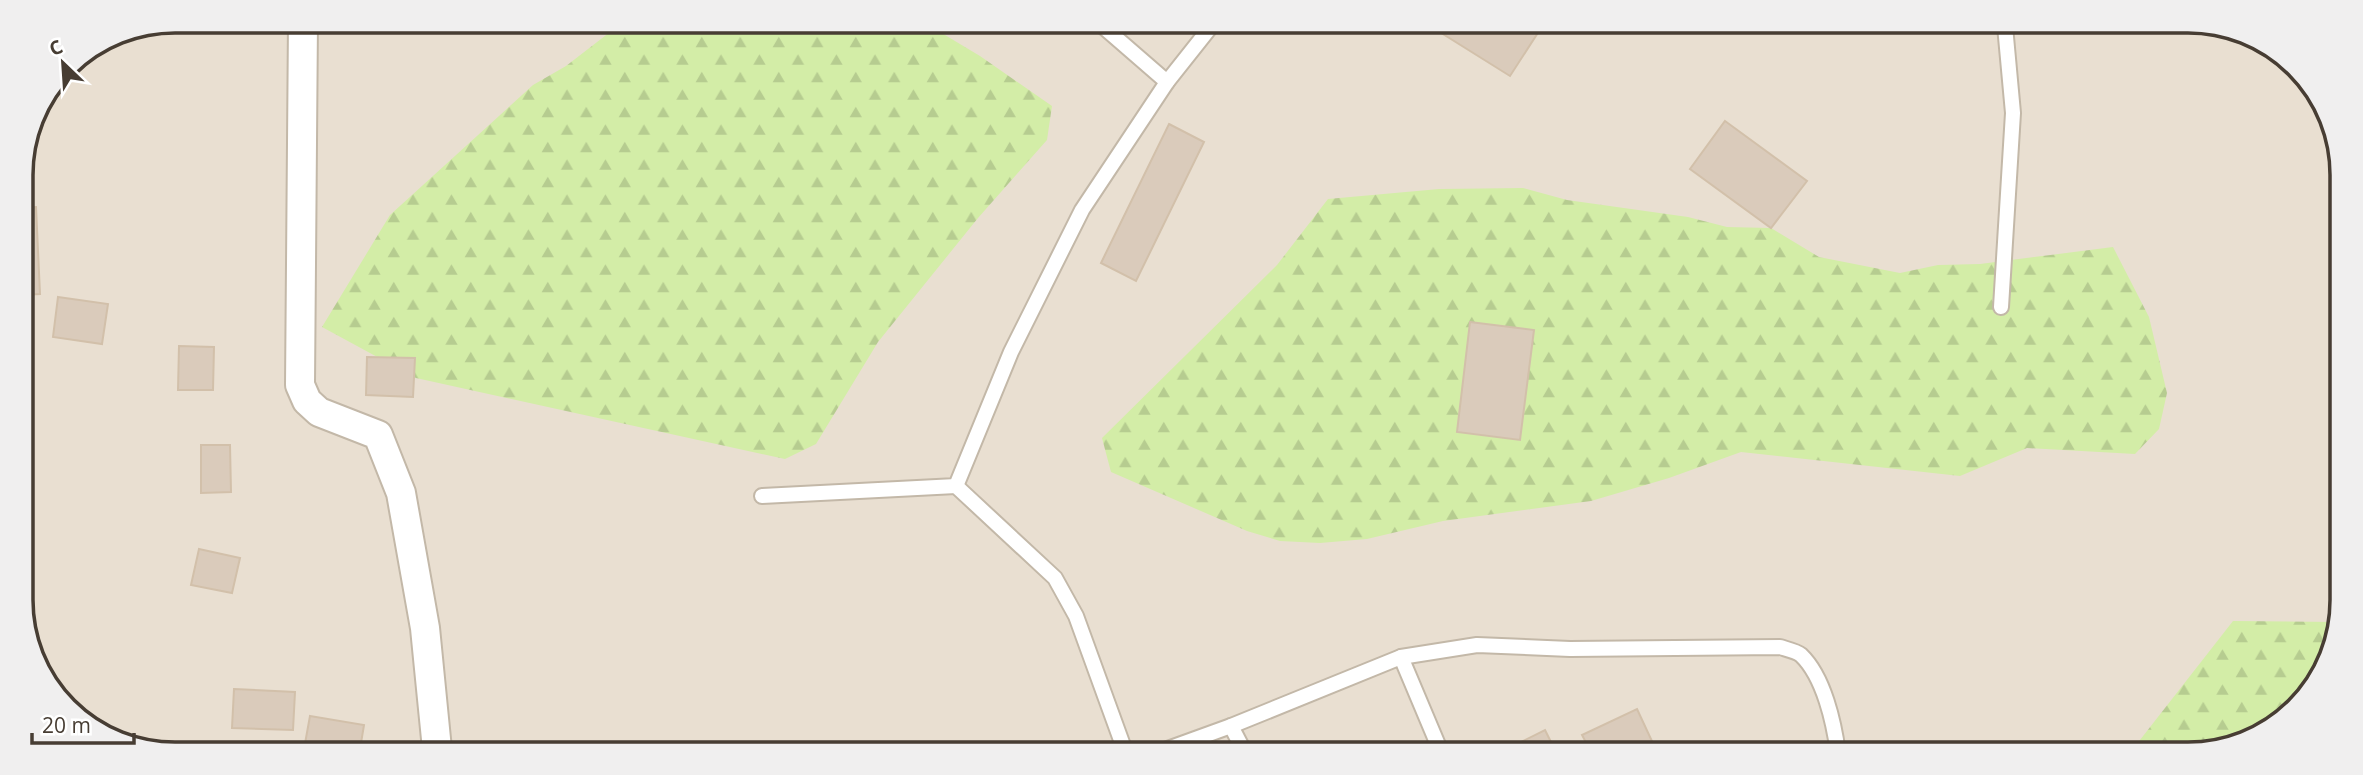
<svg xmlns="http://www.w3.org/2000/svg" width="2363" height="775" font-family="'Open Sans',sans-serif">
<style>
.residential{fill:#e9dfd1}
.forest{fill:url(#forest-firs)}
.building{fill:#dacbbb;stroke:#d2c0aa;stroke-width:2}
.lines{fill:none;stroke-linecap:round;stroke-linejoin:round}
.service-casing{stroke:#c3b8a8;stroke-width:18}
.minor-casing{stroke:#c3b8a8;stroke-width:32}
.service{stroke:#fff;stroke-width:14}
.minor{stroke:#fff;stroke-width:28}
.rim{fill:none;stroke:#473d33;stroke-width:3.5}
</style>
<defs>
<pattern id="forest-firs" width="22" height="20" patternUnits="userSpaceOnUse" patternTransform="scale(1.75)"><rect width="22" height="20" fill="#d3eda7"/><path d="M5 1l3.5 6h-7zM16 11l3.5 6h-7z" fill="#b6cc90"/></pattern>
</defs>
<rect width="100%" height="100%" fill="#f4eee4"/>
<path class="residential" d="M 175,21 L 2228,26 L 2304,73 L 2339,145 L 2337,640 L 2282,722 L 2198,754 L 135,749 L 59,702 L 24,630 L 21,165 L 33,116 L 66,66 L 116,33 Z"/>
<g class="forest">
<path d="M 623,22 L 925,23 L 980,56 L 1052,106 L 1047,140 L 978,218 L 878,342 L 816,444 L 785,459 L 416,378 L 322,327 L 390,215 L 533,85 L 566,66 Z"/>
<path d="M 1523,188 L 1567,200 L 1688,217 L 1727,227 L 1771,228 L 1819,257 L 1900,273 L 1938,265 L 1980,264 L 2113,247 L 2149,317 L 2167,393 L 2159,429 L 2135,454 L 2027,448 L 1960,476 L 1741,452 L 1669,478 L 1591,501 L 1443,521 L 1367,539 L 1320,543 L 1280,541 L 1247,531 L 1111,472 L 1102,438 L 1277,265 L 1328,199 L 1439,189 Z"/>
<path d="M 2233,621 L 2337,622 L 2337,640 L 2282,722 L 2198,754 L 2129,754 Z"/>
</g>
<g class="building">
<path d="M 1427,24 L 1543,25 L 1510,76 Z"/>
<path d="M 1725,121 L 1807,181 L 1771,228 L 1690,169 Z"/>
<path d="M 1169,124 L 1204,142 L 1136,281 L 1101,263 Z"/>
<path d="M 36,207 L 40,294 L 22,295 L 22,208 Z"/>
<path d="M 58,297 L 108,304 L 102,344 L 53,337 Z"/>
<path d="M 1470,322 L 1534,330 L 1520,440 L 1457,432 Z"/>
<path d="M 179,346 L 214,347 L 213,390 L 178,390 Z"/>
<path d="M 367,357 L 415,358 L 413,397 L 366,395 Z"/>
<path d="M 201,445 L 230,445 L 231,492 L 201,493 Z"/>
<path d="M 199,549 L 240,558 L 232,593 L 191,585 Z"/>
<path d="M 234,689 L 295,692 L 293,730 L 232,728 Z"/>
<path d="M 1637,709 L 1657,752 L 1591,752 L 1582,735 Z"/>
<path d="M 310,716 L 364,725 L 360,749 L 304,749 Z"/>
<path d="M 1545,730 L 1556,752 L 1501,752 Z"/>
</g>
<g class="lines">
<g class="service-casing">
<g id="service">
<path d="M 1099,23 L 1167,82"/>
<path d="M 2001,307 L 2013,113 L 2005,26"/>
<path d="M 956,486 L 1055,578 L 1076,616 L 1125,751"/>
<path d="M 762,496 L 956,486 L 1011,352 L 1082,210 L 1167,82 L 1213,24"/>
<path d="M 1401,657 L 1441,752"/>
<path d="M 1231,726 L 1244,751"/>
<path d="M 1162,751 L 1231,726 L 1401,657 L 1477,645 L 1570,649 L 1780,647 C 1786,649 1796,651 1801,655 C 1824,677 1834,723 1838,753"/>
</g>
</g>
<g class="minor-casing">
<path id="minor" d="M 303,21 L 300,385 L 307,401 L 319,412 L 378,435 L 401,493 L 425,628 L 437,749"/>
</g>
<use href="#service" class="service"/>
<use href="#minor" class="minor"/>
</g>
<path d="M0 0H2363V775H0ZM175 33H2188A142 142 0 0 1 2330 175V600A142 142 0 0 1 2188 742H175A142 142 0 0 1 33 600V175A142 142 0 0 1 175 33Z" fill="#f0efef" fill-rule="evenodd"/>
<path class="rim" d="M175 33H2188A142 142 0 0 1 2330 175V600A142 142 0 0 1 2188 742H175A142 142 0 0 1 33 600V175A142 142 0 0 1 175 33Z"/>
<g transform="translate(63 63) rotate(335)" stroke="#ffffff" stroke-width="5" paint-order="stroke">
<path d="M0-5L12 26L0 18L-12 26Z" fill="#473d33"/>
<text y="-10" font-size="19" font-weight="bold" text-anchor="middle" fill="#473d33">С</text>
</g>
<path d="M32 733v10h102v-10" fill="none" stroke="#473d33" stroke-width="3.5"/>
<text x="42" y="733" font-size="21" fill="#473d33" stroke="#ffffff" stroke-width="5" paint-order="stroke">20 m</text>
</svg>
